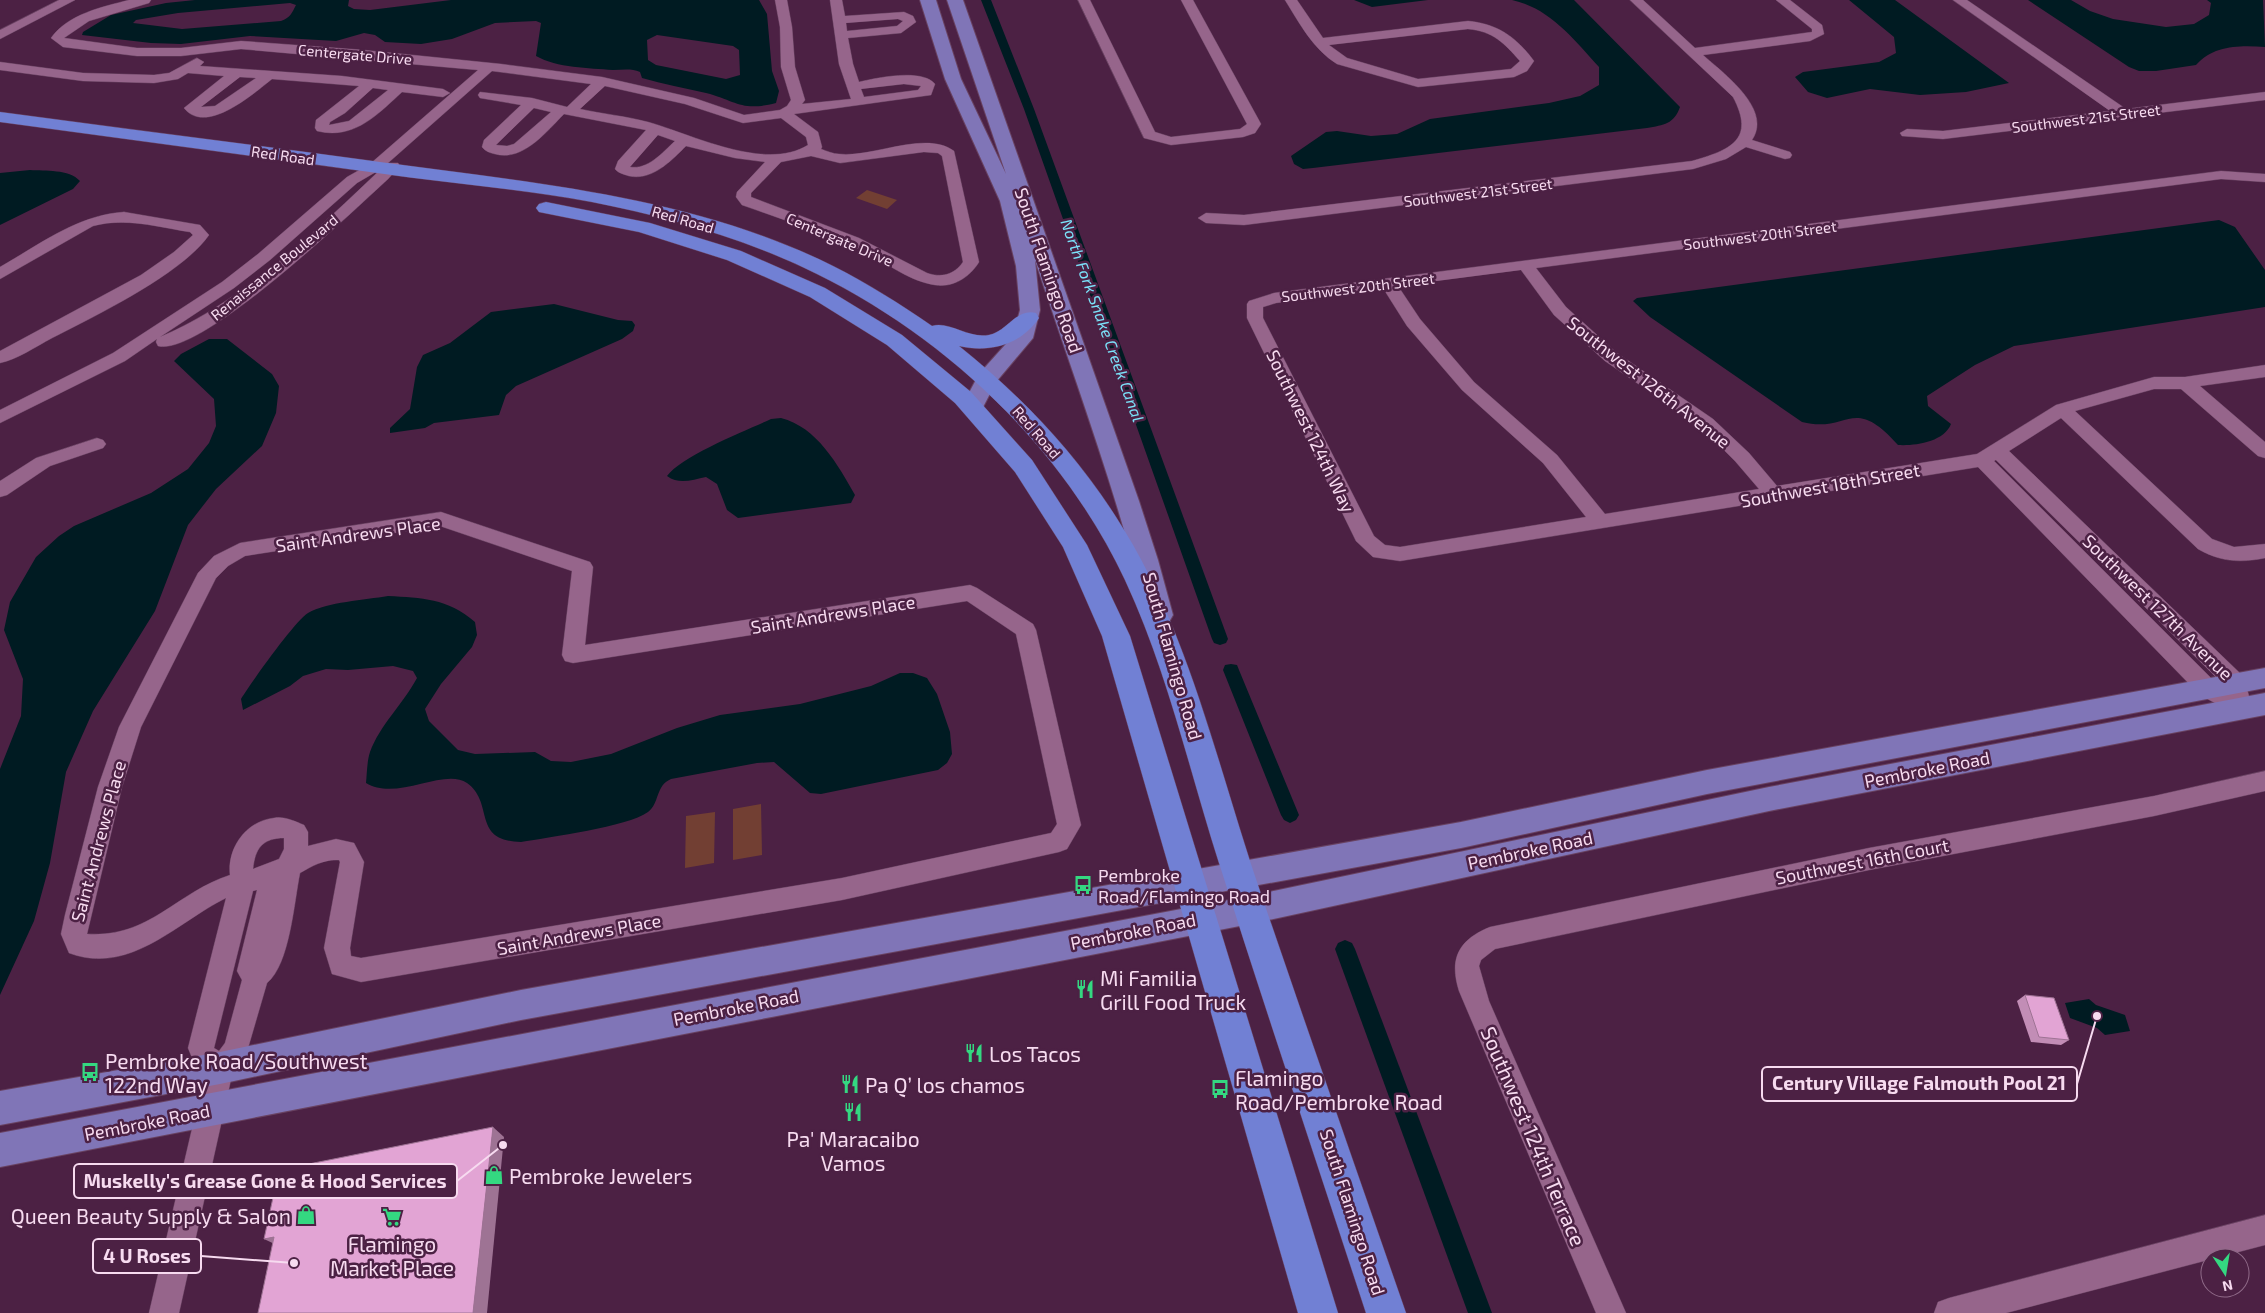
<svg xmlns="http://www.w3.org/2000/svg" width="2265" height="1313" font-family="'Exo 2',sans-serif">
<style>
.green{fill:#723f33}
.water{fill:#001b22;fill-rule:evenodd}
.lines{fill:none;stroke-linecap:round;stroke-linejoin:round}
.canal{fill:#001b22;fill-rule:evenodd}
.minor-casing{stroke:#684261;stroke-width:1}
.major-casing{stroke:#684261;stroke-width:2}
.highway-casing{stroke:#684261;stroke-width:1}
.minor{fill:#96658b;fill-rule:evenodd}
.major{fill:#8075b7;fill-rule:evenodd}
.highway{fill:#7180d4;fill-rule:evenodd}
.wall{fill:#c28db6}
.shaded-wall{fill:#9e7394}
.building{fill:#e2a4d4;stroke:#9e7394}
.labels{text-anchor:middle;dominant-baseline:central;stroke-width:5;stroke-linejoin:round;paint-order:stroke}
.far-street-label{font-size:15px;fill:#f7dbf0;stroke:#4c2144}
.far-water-label{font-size:16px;font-style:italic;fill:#7be3fa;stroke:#4c2144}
.street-label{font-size:18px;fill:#f7dbf0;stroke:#4c2144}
.poi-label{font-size:18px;fill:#f7dbf0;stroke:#4c2144;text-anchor:start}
.near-poi-label{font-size:21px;fill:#f7dbf0;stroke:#4c2144;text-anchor:start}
.near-street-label{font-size:21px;fill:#f7dbf0;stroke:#4c2144}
.leader{fill:none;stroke:#f7dbf0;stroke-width:2}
.callout-dot{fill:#f7dbf0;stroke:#4c2144;stroke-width:2}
.callout{fill:#4c2144;stroke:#f7dbf0;stroke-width:2}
.callout-label{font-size:19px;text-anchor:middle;font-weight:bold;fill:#f7dbf0}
</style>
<rect width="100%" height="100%" fill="#4c2144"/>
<g class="green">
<path d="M 867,190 L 897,200 L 887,209 L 856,198 Z"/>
<path d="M 761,804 L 762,855 L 733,860 L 733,809 Z"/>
<path d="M 715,812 L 714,863 L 685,868 L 686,816 Z"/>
</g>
<g class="water">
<path d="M 195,0 L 349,0 L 348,6 L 354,9 L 370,10 L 451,0 L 759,0 L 767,14 L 772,71 L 779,91 L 776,103 C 741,112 737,101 706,93 C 685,88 663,84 642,78 L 640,72 C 631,68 622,70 613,70 C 589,68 557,68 536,56 L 541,23 L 536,21 L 495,23 L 452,39 L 421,44 L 385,42 L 375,35 L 364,33 L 336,41 L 250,36 L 181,44 L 151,43 L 82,35 L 83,32 L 111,15 L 166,3 ZM 290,3 L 296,5 C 292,13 290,18 281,21 L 182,29 L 133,23 L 136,20 L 178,13 ZM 657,35 L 733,46 L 739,50 L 740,75 L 726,79 L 656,65 L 648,60 L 647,40 Z"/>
<path d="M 1354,0 L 1428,0 L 1372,7 Z"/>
<path d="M 1512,0 L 1574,0 L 1680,107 C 1674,124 1664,125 1647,128 L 1313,168 L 1303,169 L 1294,164 L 1291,156 L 1326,132 L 1337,131 L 1371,136 L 1397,134 L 1430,119 L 1549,103 L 1580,96 L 1599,85 L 1599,67 C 1573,39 1551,9 1512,0 Z"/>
<path d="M 1849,0 L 1895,0 L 2009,83 L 1966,92 L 1920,95 L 1870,89 L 1827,98 L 1808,92 L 1795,77 L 1803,72 L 1879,62 L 1896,53 L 1894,37 Z"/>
<path d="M 2028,0 L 2071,0 L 2090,11 L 2113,19 L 2166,27 L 2194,24 L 2209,15 L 2211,3 L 2207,0 L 2263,0 L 2265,47 C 2241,45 2213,45 2196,65 L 2156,71 L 2139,71 L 2129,67 Z"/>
<path d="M 30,170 C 45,171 69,169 80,181 L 73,189 L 0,225 L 0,173 Z"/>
<path d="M 2219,220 L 2235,227 L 2265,270 L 2265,307 L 2014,346 L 1975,365 L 1927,396 L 1928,406 L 1951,424 C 1944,442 1915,446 1898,445 C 1852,393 1849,434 1802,422 L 1650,317 L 1633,301 L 1637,298 Z"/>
<path d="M 554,304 L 618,320 L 632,321 L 635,325 L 633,331 L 622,339 L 516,386 L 506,395 L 499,415 L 434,423 L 425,428 L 390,433 L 390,428 L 410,409 L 417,367 L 423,355 L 450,343 L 491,312 Z"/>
<path d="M 209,339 L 227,339 L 272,374 L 279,386 L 276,413 L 262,446 L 216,489 L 188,525 L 155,611 L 93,711 L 66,772 L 50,863 L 34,921 L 0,995 L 0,769 L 21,716 L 23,679 L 4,630 L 10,602 L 36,557 L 59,536 L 74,526 L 151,493 L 188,469 L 209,443 L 216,426 L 214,399 L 174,361 L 181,354 Z"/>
<path d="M 781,418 C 817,427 838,465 855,495 L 851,503 L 738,518 L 727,510 L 717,484 L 706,477 C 692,480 679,485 667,476 C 681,456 747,430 771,419 Z"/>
<path d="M 388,596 C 422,598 447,598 475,622 L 477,635 L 472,647 L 441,684 L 425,709 L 429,721 L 458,750 L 475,754 L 535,752 L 551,761 L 571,762 L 611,754 L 677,728 L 720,715 L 800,704 L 871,686 L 900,673 L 913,673 L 927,678 L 937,694 L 950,732 L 952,754 L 947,763 L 938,770 L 821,794 L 810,793 L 774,762 L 757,763 L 671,779 C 655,786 660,803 648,812 C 627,827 550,837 521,842 C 471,841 495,803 467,783 C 444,767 397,802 366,783 C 367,773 367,761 370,752 C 380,725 403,704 417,678 L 413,671 L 393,666 L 348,670 L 326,669 L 303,676 L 290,686 L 243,710 L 241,699 C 251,683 294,622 308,613 C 327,602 365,600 388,596 Z"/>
<path d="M 2089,999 L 2096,1005 L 2125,1015 L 2130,1031 L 2105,1035 L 2097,1028 L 2070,1018 L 2065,1003 Z"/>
</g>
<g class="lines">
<g class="canal">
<path d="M 981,0 L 991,0 L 1034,109 L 1228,639 L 1226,643 L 1220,645 L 1214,643 L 1212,639 L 1024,109 Z"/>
<path d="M 1231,664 L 1237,665 L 1239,670 L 1299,815 L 1296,820 L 1290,823 L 1284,820 L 1281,815 L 1223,670 L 1225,665 Z"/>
<path d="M 1345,940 L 1352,943 L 1355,949 L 1492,1313 L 1468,1313 L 1335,949 L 1338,943 Z"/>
</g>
<g class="minor-casing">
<g id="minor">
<path d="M 59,0 L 75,0 L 0,39 L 0,30 Z"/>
<path d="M 129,0 L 151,0 L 149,3 L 89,21 L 64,38 L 137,48 L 181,48 L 241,41 L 363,50 L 501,64 L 602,77 L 694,98 L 744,115 L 780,110 L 787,106 L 791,100 L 781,67 L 780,27 L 775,0 L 787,0 L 792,27 L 795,67 L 805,100 L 802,104 L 851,99 L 839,64 L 830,0 L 842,0 L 845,16 L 904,12 L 913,16 L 916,22 L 901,33 L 848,38 L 853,64 L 859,82 C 876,78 922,68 935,84 L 931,95 L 794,114 L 818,132 L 822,147 L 821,149 C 827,151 833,154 839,154 C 873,158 925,130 954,151 L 979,262 C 970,277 953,288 935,285 C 908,281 886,262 863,251 C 823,233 782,219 742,205 L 736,197 L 737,192 L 765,162 L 735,158 L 686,146 C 671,161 652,181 629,176 C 623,174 618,173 615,169 L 618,161 L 646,130 L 564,114 C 547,131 523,162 495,154 C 490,153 485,151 482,147 L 484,140 L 521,105 L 480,98 L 478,95 L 480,92 L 532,98 L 567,107 L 591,84 L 492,71 L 388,163 L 398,163 L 400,166 L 388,179 C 353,211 201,357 158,346 L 156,342 L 157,339 L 125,361 L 0,423 L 0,410 L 113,353 L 222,282 L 258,254 L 347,177 L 370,164 L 478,70 L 241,49 L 181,56 L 137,56 L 63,47 L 51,38 C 68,14 102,7 129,0 ZM 898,19 L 903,21 L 897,26 L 847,31 L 846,23 ZM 904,84 L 921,86 L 918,90 L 864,97 L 861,89 ZM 605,86 L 685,104 L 743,123 L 781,118 L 806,137 L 808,145 C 765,172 691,134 648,122 C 626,116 602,114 580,109 ZM 534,108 L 551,112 L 514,144 L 507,146 L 496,145 ZM 658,135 L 675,141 C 662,153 648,170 630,167 ZM 924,152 L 938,153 L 942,156 L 963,262 C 954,275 941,278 927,273 L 859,238 L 751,197 L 751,193 L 781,162 L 811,156 L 840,163 ZM 381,169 C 318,229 241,303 160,337 L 234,288 L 270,260 L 357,183 Z"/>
<path d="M 1078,0 L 1090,0 L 1155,132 L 1171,137 L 1240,129 L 1247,124 L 1181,0 L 1193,0 L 1261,124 L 1255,133 L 1243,137 L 1171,145 L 1144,138 Z"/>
<path d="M 1285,0 L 1297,0 L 1323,38 L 1468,21 C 1498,24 1516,37 1534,61 L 1527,71 L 1514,77 L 1418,87 L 1337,64 C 1313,49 1300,24 1285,0 ZM 1468,29 C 1493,31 1504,43 1520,61 L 1511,69 L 1418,79 L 1347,58 L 1329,45 Z"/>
<path d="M 1630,0 L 1643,0 L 1695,48 L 1812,32 L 1812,29 L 1776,0 L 1790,0 L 1822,25 L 1824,34 L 1810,41 L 1703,55 C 1723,73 1773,109 1752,140 L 1790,152 L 1792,155 L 1790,158 L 1785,159 L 1746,147 L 1726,159 L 1693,169 L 1244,225 L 1206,223 L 1198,218 L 1206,213 L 1244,215 L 1692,161 C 1730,150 1756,140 1733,97 Z"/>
<path d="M 1953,0 L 1967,0 L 2126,109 L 2265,92 L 2265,100 L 1943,139 L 1902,136 L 1900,133 L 1907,129 L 1943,131 L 2110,111 Z"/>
<path d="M 197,58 L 204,62 L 200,66 L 342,76 L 443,89 L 450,93 L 443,97 L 402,92 C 377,115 354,140 317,131 L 315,128 L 316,120 L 359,86 L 272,79 C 254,93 206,136 184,108 L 224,76 L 188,73 L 178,79 L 154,83 L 83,81 L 0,70 L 0,62 L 83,73 L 154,75 L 169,73 ZM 240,77 L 256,78 L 215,106 L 201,107 ZM 373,88 L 388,90 L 349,121 L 329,125 L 330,122 L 345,113 Z"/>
<path d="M 2221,171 L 2265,174 L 2265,182 L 2221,179 L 1536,268 L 1566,307 L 1617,353 L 1713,419 L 1749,453 L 1777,486 L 1977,454 L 2056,405 L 2154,377 L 2185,377 L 2265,365 L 2265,377 L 2200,386 L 2265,442 L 2265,458 L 2258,456 L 2181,389 L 2154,389 L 2075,411 L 2212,539 L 2234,547 L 2265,544 L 2265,558 C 2240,563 2221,562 2198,549 L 2061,418 L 2009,451 L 2244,677 L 2252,708 L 2249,714 L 2241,717 L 2200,695 L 1978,467 L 1400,561 L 1373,557 L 1356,541 L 1247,318 L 1247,304 L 1249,301 L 1274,293 ZM 1521,270 L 1554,315 L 1605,361 L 1701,427 L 1735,461 L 1759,489 L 1605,514 L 1557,455 L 1474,382 L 1420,319 L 1398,286 ZM 1383,288 L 1407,326 L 1462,390 L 1543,463 L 1586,517 L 1400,547 L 1385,545 L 1374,536 L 1263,318 L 1263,307 L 1276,303 ZM 1996,460 L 2226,687 L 2226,689 L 2216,683 L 1994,461 Z"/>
<path d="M 124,212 L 200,225 L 209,235 C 182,274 95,316 52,338 C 35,347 18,359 0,363 L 0,351 L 141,275 L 174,252 L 193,235 L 190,232 C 158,227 125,217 93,226 L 0,279 L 0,267 C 39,245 77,215 124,212 Z"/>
<path d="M 97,438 L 103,440 L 106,444 L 103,448 L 50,466 L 7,495 L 0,497 L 0,481 L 36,458 Z"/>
<path d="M 441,512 L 590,562 L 593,567 L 585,645 L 970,585 L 977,588 L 1033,624 L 1036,630 L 1081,825 L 1067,849 L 1059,852 L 842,900 L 361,982 L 332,974 L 324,948 L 340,862 L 339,860 C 324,859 312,866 300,873 C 294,902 290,964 267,983 L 246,1055 L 241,1065 L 232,1075 L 179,1313 L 149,1313 L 205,1073 L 195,1065 L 188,1048 L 226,898 C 177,922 130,976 69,953 L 61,934 L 65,915 L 98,787 L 119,727 L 198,573 L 214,556 L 240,543 ZM 440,526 L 572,571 L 562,655 L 565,661 L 573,663 L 967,601 L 1016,634 L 1057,824 L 1051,833 L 842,878 L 361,958 L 351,956 L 350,948 L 364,862 L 354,843 L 336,839 L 308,846 L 308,832 L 304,825 C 294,821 284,816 274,818 C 246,821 227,848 230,875 C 175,893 150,938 87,934 L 122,787 L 141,727 L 216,578 L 228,566 L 245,556 ZM 284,838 L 284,849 L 279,859 L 253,869 C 255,849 262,838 284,838 ZM 257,890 L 237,971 L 242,980 L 225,1043 L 219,1051 L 214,1048 L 253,891 Z"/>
<path d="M 2265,771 L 2265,791 L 2154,816 L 1869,870 L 1495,949 L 1481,960 L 1479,966 L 1489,1001 L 1626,1313 L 1596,1313 L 1459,991 C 1449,959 1458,940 1490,927 L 1869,848 L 2154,796 Z"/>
<path d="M 2265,1215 L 2265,1245 L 2006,1313 L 1934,1313 L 1938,1302 L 1949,1298 Z"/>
</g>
</g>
<g class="major-casing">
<g id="major">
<path d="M 920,0 L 936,0 L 961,79 L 1006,174 L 947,0 L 963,0 L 1139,501 L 1158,560 L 1173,615 L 1169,622 L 1160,625 L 1151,622 L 1147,615 C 1118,495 1074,378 1035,260 L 1040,310 L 1033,338 L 996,382 L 981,411 L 973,413 L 965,411 L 962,406 L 979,374 L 1013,336 L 1020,310 L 1016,266 L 1000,201 L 945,79 Z"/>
<path d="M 2265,668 L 2265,688 L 1707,794 L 1461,848 L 521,1020 L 220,1084 L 0,1125 L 0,1091 L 220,1052 L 521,990 L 1461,822 L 1707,770 Z"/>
<path d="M 2265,693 L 2265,715 L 1769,811 L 1250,924 L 0,1167 L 0,1133 L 1250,896 L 1769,787 Z"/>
</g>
</g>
<g class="highway-casing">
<g id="highway">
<path d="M 0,112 C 127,129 254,145 380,162 C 532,183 693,196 833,266 C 867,283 900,304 932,326 C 950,321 968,339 989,335 C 1008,331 1016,308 1036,313 L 1039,318 C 1021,345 989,353 959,346 C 1020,395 1074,451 1116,517 C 1189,629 1217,766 1260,891 C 1308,1032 1357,1172 1406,1313 L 1366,1313 C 1317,1163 1267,1014 1219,863 C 1189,769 1167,670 1125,580 C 1063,448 947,338 817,274 C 747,239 668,217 592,202 C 522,189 448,183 377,173 C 252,156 126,139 0,122 Z"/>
<path d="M 546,202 L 650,223 L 741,251 L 825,288 L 902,335 L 971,392 L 1032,460 L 1087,545 L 1130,636 L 1338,1313 L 1298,1313 L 1102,636 L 1063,547 L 1015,472 L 955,403 L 887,345 L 810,297 L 727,260 L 639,232 L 539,212 L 536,208 L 539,204 Z"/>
</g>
</g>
<use href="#minor" class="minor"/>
<use href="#major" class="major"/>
<use href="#highway" class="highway"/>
</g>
<path class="wall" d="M 2025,995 L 2069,1040 L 2061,1045 L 2031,1042 L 2017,1001 Z"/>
<g class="shaded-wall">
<path d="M 493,1127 L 504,1137 L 487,1313 L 473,1313 Z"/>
<path d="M 274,1237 L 281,1247 L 264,1239 Z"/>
</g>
<g class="building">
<path d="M 2025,995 L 2054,998 L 2069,1040 L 2039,1037 Z"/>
<path d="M 493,1127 L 473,1313 L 258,1313 L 274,1237 L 264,1239 L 279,1170 Z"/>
</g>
<defs>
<g id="bus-bare" transform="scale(1.5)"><path d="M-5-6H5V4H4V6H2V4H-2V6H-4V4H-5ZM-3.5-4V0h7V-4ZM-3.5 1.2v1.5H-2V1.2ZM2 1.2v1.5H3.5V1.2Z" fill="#34d881" stroke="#4c2144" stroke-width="2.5" paint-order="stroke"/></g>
<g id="restaurant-bare" transform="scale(1.5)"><path d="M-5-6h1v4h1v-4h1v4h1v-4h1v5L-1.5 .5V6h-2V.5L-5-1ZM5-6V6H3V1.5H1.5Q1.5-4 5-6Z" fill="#34d881" stroke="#4c2144" stroke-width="2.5" paint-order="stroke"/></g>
<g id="shop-bare" transform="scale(1.5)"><path d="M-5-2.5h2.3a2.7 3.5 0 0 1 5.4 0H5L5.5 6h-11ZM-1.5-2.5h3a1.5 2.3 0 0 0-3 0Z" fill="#34d881" stroke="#4c2144" stroke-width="2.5" paint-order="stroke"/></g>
<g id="supermarket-bare" transform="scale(1.5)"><path d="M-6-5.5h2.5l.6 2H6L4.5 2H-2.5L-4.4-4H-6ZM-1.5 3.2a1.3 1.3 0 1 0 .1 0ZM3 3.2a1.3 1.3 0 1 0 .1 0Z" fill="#34d881" stroke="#4c2144" stroke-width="2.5" paint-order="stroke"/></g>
</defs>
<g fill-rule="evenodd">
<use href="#bus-bare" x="1083" y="885"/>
<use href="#restaurant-bare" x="1085" y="989"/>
<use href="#restaurant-bare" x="974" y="1053"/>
<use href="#bus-bare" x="90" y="1072"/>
<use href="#restaurant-bare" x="850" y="1084"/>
<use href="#bus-bare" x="1220" y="1089"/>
<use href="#restaurant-bare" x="853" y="1112"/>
<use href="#shop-bare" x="494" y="1175"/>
<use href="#shop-bare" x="306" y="1215"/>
<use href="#supermarket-bare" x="392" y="1217"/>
</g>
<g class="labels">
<g class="far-street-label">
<text transform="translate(355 54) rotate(5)">Centergate Drive</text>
<text transform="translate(2086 118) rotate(-7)">Southwest 21st Street</text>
<text transform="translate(283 155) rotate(8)">Red Road</text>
<text transform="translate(1478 192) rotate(-7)">Southwest 21st Street</text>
<text transform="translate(683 219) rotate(16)">Red Road</text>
<text transform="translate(1760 235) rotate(-7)">Southwest 20th Street</text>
<text transform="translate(840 239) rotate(23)">Centergate Drive</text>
<text transform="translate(274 267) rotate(-39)">Renaissance Boulevard</text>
<text transform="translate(1358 287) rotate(-7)">Southwest 20th Street</text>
<text transform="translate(1037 432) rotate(49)">Red Road</text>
</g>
<g class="far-water-label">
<text transform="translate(1103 320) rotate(70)">North Fork Snake Creek Canal</text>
</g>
<g class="street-label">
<text transform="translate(1049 270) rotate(71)">South Flamingo Road</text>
<text transform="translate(1649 382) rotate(38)">Southwest 126th Avenue</text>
<text transform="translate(1311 431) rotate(64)">Southwest 124th Way</text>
<text transform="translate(1830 485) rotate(-10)">Southwest 18th Street</text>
<text transform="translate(358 534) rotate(-8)">Saint Andrews Place</text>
<text transform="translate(2158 607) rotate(44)">Southwest 127th Avenue</text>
<text transform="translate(833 614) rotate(-9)">Saint Andrews Place</text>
<text transform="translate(1173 656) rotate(74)">South Flamingo Road</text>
<text transform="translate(1927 769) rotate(-11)">Pembroke Road</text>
<text transform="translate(98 841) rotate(-75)">Saint Andrews Place</text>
<text transform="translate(1530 850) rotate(-12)">Pembroke Road</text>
<text transform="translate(1862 861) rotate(-11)">Southwest 16th Court</text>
<text transform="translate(1133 931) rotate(-11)">Pembroke Road</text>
<text transform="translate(579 934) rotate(-10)">Saint Andrews Place</text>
<text transform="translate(736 1007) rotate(-11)">Pembroke Road</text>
<text transform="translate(147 1122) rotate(-11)">Pembroke Road</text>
<text transform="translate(1353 1212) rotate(72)">South Flamingo Road</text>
</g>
<g class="poi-label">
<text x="1098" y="875">Pembroke<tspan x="1098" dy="21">Road/Flamingo Road</tspan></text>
</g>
<g class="near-poi-label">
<text x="1100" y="977">Mi Familia<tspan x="1100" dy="24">Grill Food Truck</tspan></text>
<text x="989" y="1053">Los Tacos</text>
<text x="105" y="1060">Pembroke Road/Southwest<tspan x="105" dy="24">122nd Way</tspan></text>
<text x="1235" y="1077">Flamingo<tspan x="1235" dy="24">Road/Pembroke Road</tspan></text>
<text x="865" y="1084">Pa Q’ los chamos</text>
<text x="853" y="1138" text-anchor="middle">Pa' Maracaibo<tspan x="853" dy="24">Vamos</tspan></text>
<text x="509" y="1175">Pembroke Jewelers</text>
<text x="291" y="1215" text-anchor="end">Queen Beauty Supply &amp; Salon</text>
<text x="392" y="1243" text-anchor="middle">Flamingo<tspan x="392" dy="24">Market Place</tspan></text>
</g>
<g class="near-street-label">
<text transform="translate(1534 1136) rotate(67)">Southwest 124th Terrace</text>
</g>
</g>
<path class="leader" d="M2097 1016L2077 1084M503 1145L457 1181M294 1263L201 1256"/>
<g class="callout-dot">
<circle cx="2097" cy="1016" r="5"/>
<circle cx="503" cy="1145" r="5"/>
<circle cx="294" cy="1263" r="5"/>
</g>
<g class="callout">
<rect x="1762" y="1067" width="315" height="34" rx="5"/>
<rect x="74" y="1164" width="383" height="34" rx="5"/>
<rect x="93" y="1239" width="108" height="34" rx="5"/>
</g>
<g class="callout-label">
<text x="1919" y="1090">Century Village Falmouth Pool 21</text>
<text x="265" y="1188">Muskelly's Grease Gone &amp; Hood Services</text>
<text x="147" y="1263">4 U Roses</text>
</g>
<g transform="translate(2225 1273) rotate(168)"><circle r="24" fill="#4c2144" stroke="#906b89"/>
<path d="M0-4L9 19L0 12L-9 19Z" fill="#34d881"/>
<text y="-8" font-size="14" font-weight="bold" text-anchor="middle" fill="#f7dbf0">N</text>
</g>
</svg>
